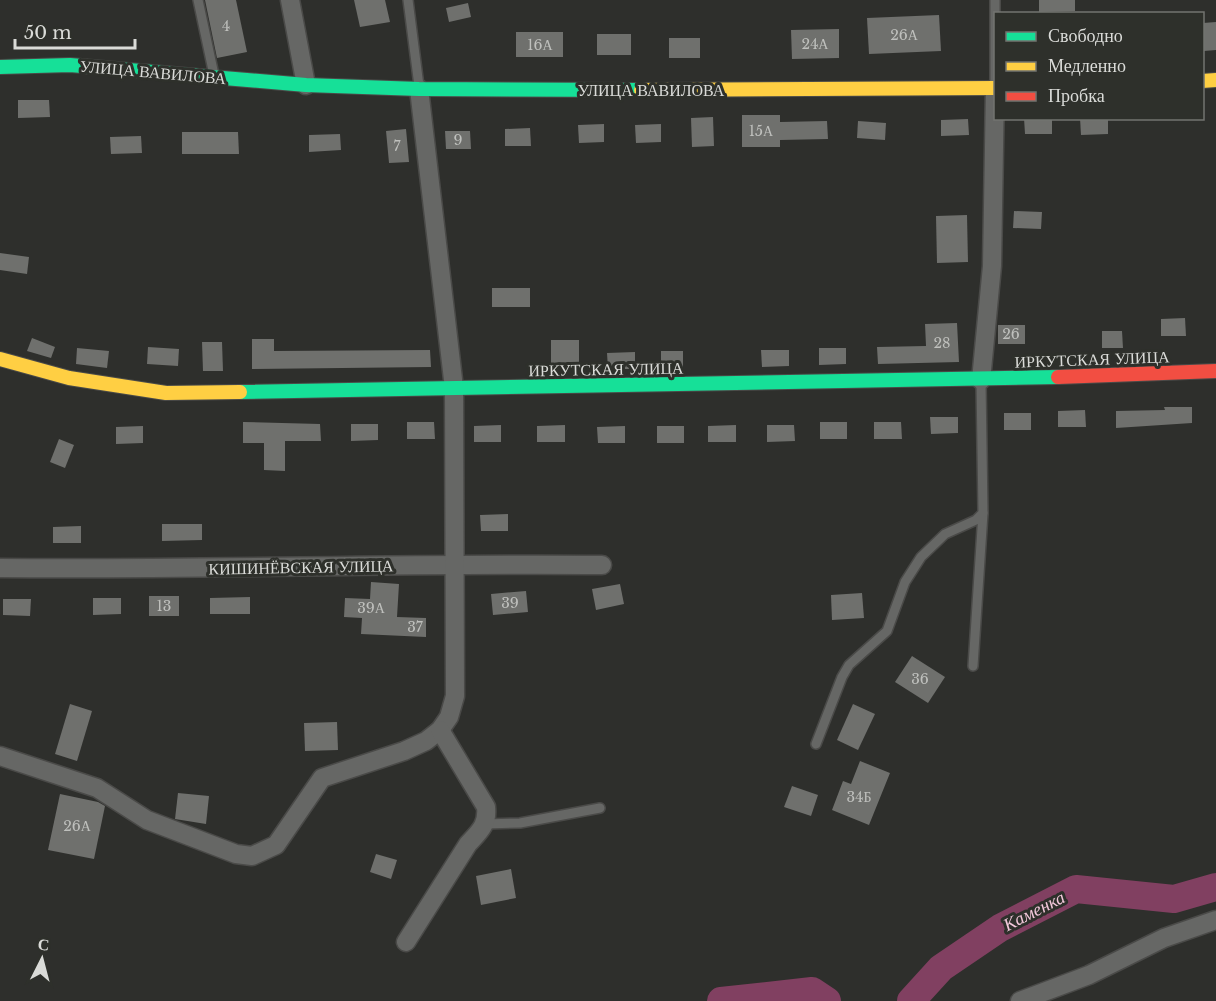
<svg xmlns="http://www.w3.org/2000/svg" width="1216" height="1001" font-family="'Libre Baskerville',serif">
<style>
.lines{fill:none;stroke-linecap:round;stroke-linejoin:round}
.river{stroke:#814061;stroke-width:28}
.building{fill:#6f706d}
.lane-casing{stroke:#4a4a48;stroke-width:12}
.street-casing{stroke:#4a4a48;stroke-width:21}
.fast-casing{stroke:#4a4a48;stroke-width:16}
.slow-casing{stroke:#4a4a48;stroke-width:16}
.jam-casing{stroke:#4a4a48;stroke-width:16}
.lane{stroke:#666765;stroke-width:9}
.street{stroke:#666765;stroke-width:18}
.fast{stroke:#16e098;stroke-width:14}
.slow{stroke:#ffcf43;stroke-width:14}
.jam{stroke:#f24e42;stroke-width:14}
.labels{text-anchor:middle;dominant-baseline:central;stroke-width:6;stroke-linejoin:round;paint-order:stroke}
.number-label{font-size:14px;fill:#bfc0bd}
.street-label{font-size:16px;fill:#dadbd8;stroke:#2e302b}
.water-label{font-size:18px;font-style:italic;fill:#f4c9dc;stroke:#2e302b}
</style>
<rect width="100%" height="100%" fill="#2e2f2c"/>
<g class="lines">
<g class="river">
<path d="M 721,1001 L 812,991 L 827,1001"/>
<path d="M 911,1001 L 941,968 L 1000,928 L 1076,889 L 1174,899 L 1216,887"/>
</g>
</g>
<g class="building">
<path d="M 205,0 L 236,0 L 247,52 L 217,58 Z"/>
<path d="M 354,0 L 385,0 L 390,22 L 360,27 Z"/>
<path d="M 1039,0 L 1075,0 L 1075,11 L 1039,12 Z"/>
<path d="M 468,3 L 471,17 L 449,22 L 446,8 Z"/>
<path d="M 939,15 L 941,51 L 869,54 L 867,18 Z"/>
<path d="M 1216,22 L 1216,50 L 1204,51 L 1203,23 Z"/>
<path d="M 839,29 L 839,58 L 792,59 L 791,30 Z"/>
<rect x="516" y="32" width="47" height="25"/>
<rect x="597" y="34" width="34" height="21"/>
<rect x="669" y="38" width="31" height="20"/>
<path d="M 18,100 L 49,100 L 50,117 L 18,118 Z"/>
<path d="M 742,115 L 780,115 L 780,122 L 827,121 L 828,139 L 780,140 L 780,147 L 742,147 Z"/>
<path d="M 713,117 L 714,146 L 692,147 L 691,118 Z"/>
<path d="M 1024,118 L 1052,118 L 1052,134 L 1025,134 Z"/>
<path d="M 1080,118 L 1108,118 L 1108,134 L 1081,135 Z"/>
<path d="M 968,119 L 969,135 L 941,136 L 941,120 Z"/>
<path d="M 858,121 L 886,123 L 885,140 L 857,138 Z"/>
<path d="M 604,124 L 604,142 L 579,143 L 578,125 Z"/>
<path d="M 661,124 L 661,142 L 636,143 L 635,125 Z"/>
<path d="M 530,128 L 531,146 L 505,146 L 505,129 Z"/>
<path d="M 406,129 L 409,162 L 389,163 L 386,131 Z"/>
<path d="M 445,131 L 470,131 L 471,149 L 446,149 Z"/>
<path d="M 182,132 L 238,132 L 239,154 L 182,154 Z"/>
<path d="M 340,134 L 341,150 L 309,152 L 309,135 Z"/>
<path d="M 141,136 L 142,153 L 111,154 L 110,137 Z"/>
<path d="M 1014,211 L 1042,212 L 1041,229 L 1013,228 Z"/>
<path d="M 967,215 L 968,262 L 937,263 L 936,216 Z"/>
<path d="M 0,253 L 29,257 L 27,274 L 0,270 Z"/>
<rect x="492" y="288" width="38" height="19"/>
<path d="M 1185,318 L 1186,336 L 1161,336 L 1161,319 Z"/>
<path d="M 957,323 L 959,362 L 878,364 L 877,347 L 926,346 L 925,324 Z"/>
<rect x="998" y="325" width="27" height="19"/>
<path d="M 1102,331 L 1122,331 L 1123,348 L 1102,348 Z"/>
<path d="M 32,338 L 55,347 L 51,358 L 27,351 Z"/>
<path d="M 252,339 L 274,339 L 274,351 L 430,350 L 431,367 L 252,369 Z"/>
<rect x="551" y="340" width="28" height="29"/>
<path d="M 202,342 L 222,342 L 223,371 L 203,371 Z"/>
<path d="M 148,347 L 179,349 L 178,366 L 147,364 Z"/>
<path d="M 77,348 L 109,351 L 107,368 L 76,364 Z"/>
<path d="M 819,348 L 846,348 L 846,364 L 819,365 Z"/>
<path d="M 761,350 L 789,350 L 789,366 L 762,367 Z"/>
<path d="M 661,351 L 683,351 L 683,367 L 661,368 Z"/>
<path d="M 635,352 L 635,369 L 608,369 L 607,353 Z"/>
<path d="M 1164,407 L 1192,407 L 1192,423 L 1116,428 L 1116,411 L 1165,410 Z"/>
<path d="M 1085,410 L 1086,427 L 1058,427 L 1058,411 Z"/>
<rect x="1004" y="413" width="27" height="17"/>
<path d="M 930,417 L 958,417 L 958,433 L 931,434 Z"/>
<path d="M 243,422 L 320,424 L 321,441 L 285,441 L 285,471 L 264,470 L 264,443 L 243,443 Z"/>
<path d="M 407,422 L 434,422 L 435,439 L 407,439 Z"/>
<rect x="820" y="422" width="27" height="17"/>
<path d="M 874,422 L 901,422 L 902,439 L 874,439 Z"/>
<path d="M 351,424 L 378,424 L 378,440 L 351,441 Z"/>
<path d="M 501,425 L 501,442 L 474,442 L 474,426 Z"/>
<path d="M 565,425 L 565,442 L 537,442 L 537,426 Z"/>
<path d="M 736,425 L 736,442 L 708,442 L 708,426 Z"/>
<path d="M 767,425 L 794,425 L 795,441 L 767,442 Z"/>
<path d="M 143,426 L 143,443 L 116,444 L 116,427 Z"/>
<path d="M 625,426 L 625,443 L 598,443 L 597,427 Z"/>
<rect x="657" y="426" width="27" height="17"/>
<path d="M 59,439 L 74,445 L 65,468 L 50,462 Z"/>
<path d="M 508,514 L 508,531 L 481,531 L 480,515 Z"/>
<path d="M 162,524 L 202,524 L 202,540 L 162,541 Z"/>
<path d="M 81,526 L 81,543 L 53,543 L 53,527 Z"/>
<path d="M 371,582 L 399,584 L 397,617 L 426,618 L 426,637 L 361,634 L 362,618 L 344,617 L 345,598 L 370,599 Z"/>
<path d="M 620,584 L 624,604 L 596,610 L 592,589 Z"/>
<path d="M 526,591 L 528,612 L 493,615 L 491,594 Z"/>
<path d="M 862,593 L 864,618 L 832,620 L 831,595 Z"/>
<rect x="149" y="596" width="30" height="20"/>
<path d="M 250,597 L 250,614 L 210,614 L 210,598 Z"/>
<path d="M 93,598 L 121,598 L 121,614 L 93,615 Z"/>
<path d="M 3,599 L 31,599 L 30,616 L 3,615 Z"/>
<path d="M 912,656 L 945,677 L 928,703 L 895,682 Z"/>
<path d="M 70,704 L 92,711 L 77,761 L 55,754 Z"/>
<path d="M 853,704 L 875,714 L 858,750 L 837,740 Z"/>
<path d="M 337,722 L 338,750 L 305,751 L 304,723 Z"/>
<path d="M 860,761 L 890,773 L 869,825 L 832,810 L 843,781 L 851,784 Z"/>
<path d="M 792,786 L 818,795 L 811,816 L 784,807 Z"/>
<path d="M 178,793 L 209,796 L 206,824 L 175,819 Z"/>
<path d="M 60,794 L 98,802 L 105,806 L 94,859 L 48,850 Z"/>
<path d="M 376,854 L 397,860 L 391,879 L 370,872 Z"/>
<path d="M 511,869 L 516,898 L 481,905 L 476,876 Z"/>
</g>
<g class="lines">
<g class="lane-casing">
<g id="lane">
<path d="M 198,0 L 214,75"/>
<path d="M 408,0 L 419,86"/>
<path d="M 995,0 L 995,85"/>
<path d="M 973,666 L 983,513"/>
<path d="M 816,744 L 842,677 L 849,665 L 887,631 L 905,582 L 921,557 L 945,534 L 976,520 L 983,513 L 981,383"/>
<path d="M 485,824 L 520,823 L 600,808"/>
</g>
</g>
<g class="street-casing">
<g id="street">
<path d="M 290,0 L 306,85"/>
<path d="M 981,380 L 992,266 L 995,88"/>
<path d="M 0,568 C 201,570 401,563 602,565"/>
<path d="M 0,756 L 97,788 L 147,820 L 236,854 L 252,856 L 276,845 L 322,778 L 404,751 L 426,741 L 440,730 L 449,717 L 455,696 L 454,388 L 419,89"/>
<path d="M 406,942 L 468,844 C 479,832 488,825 486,807 L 440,730"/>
<path d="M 1020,1001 L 1089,975 L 1164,938 L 1216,920"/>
</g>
</g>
<g class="fast-casing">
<g id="fast">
<path d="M 0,67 L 70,65 L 306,85 L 419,89 L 641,90"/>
<path d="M 240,392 L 1058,377"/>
</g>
</g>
<g class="slow-casing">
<g id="slow">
<path d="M 1202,81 L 1216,80"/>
<path d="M 641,90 L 996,88"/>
<path d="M 0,359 L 69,378 L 166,393 L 240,392"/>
</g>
</g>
<g class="jam-casing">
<path id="jam" d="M 1058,377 L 1216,371"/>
</g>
<use href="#lane" class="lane"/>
<use href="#street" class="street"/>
<use href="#fast" class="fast"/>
<use href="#slow" class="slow"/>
<use href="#jam" class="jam"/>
</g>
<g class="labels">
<g class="number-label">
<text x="226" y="26">4</text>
<text x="904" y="35">26А</text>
<text x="815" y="44">24А</text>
<text x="540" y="45">16А</text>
<text x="761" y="131">15А</text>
<text x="458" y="140">9</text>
<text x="397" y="146">7</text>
<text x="1011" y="334">26</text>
<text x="942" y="343">28</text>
<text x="510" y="603">39</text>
<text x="164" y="606">13</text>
<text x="371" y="608">39А</text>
<text x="415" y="627">37</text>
<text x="920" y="679">36</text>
<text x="859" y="797">34Б</text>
<text x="77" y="826">26А</text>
</g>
<g class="street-label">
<text transform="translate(153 72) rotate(5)">УЛИЦА ВАВИЛОВА</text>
<text x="651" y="90">УЛИЦА ВАВИЛОВА</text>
<text transform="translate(1092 359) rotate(-2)">ИРКУТСКАЯ УЛИЦА</text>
<text transform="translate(606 369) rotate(-1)">ИРКУТСКАЯ УЛИЦА</text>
<text transform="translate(301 567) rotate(-1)">КИШИНЁВСКАЯ УЛИЦА</text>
</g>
<g class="water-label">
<text transform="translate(1034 911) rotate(-27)">Каменка</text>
</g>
</g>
<rect x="994" y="12" width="210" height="108" fill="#2e302b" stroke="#737470" stroke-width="1.5"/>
<rect x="1006" y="32" width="30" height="9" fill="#16e098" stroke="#737470" stroke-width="1.5"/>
<text x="1048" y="42" font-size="18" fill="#dadbd8">Свободно</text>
<rect x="1006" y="62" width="30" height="9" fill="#ffcf43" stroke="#737470" stroke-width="1.5"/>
<text x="1048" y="72" font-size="18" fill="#dadbd8">Медленно</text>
<rect x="1006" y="92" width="30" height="9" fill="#f24e42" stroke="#737470" stroke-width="1.5"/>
<text x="1048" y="102" font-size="18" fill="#dadbd8">Пробка</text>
<g transform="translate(42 959) rotate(6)" stroke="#2e302b" stroke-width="4.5" paint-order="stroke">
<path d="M0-4.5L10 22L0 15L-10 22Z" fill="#dadbd8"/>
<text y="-9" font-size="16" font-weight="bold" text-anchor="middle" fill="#dadbd8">С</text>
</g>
<path d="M15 39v9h120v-9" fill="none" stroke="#dadbd8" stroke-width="3"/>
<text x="24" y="39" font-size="18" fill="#dadbd8" stroke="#2e302b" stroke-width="4.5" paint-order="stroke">50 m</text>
</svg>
